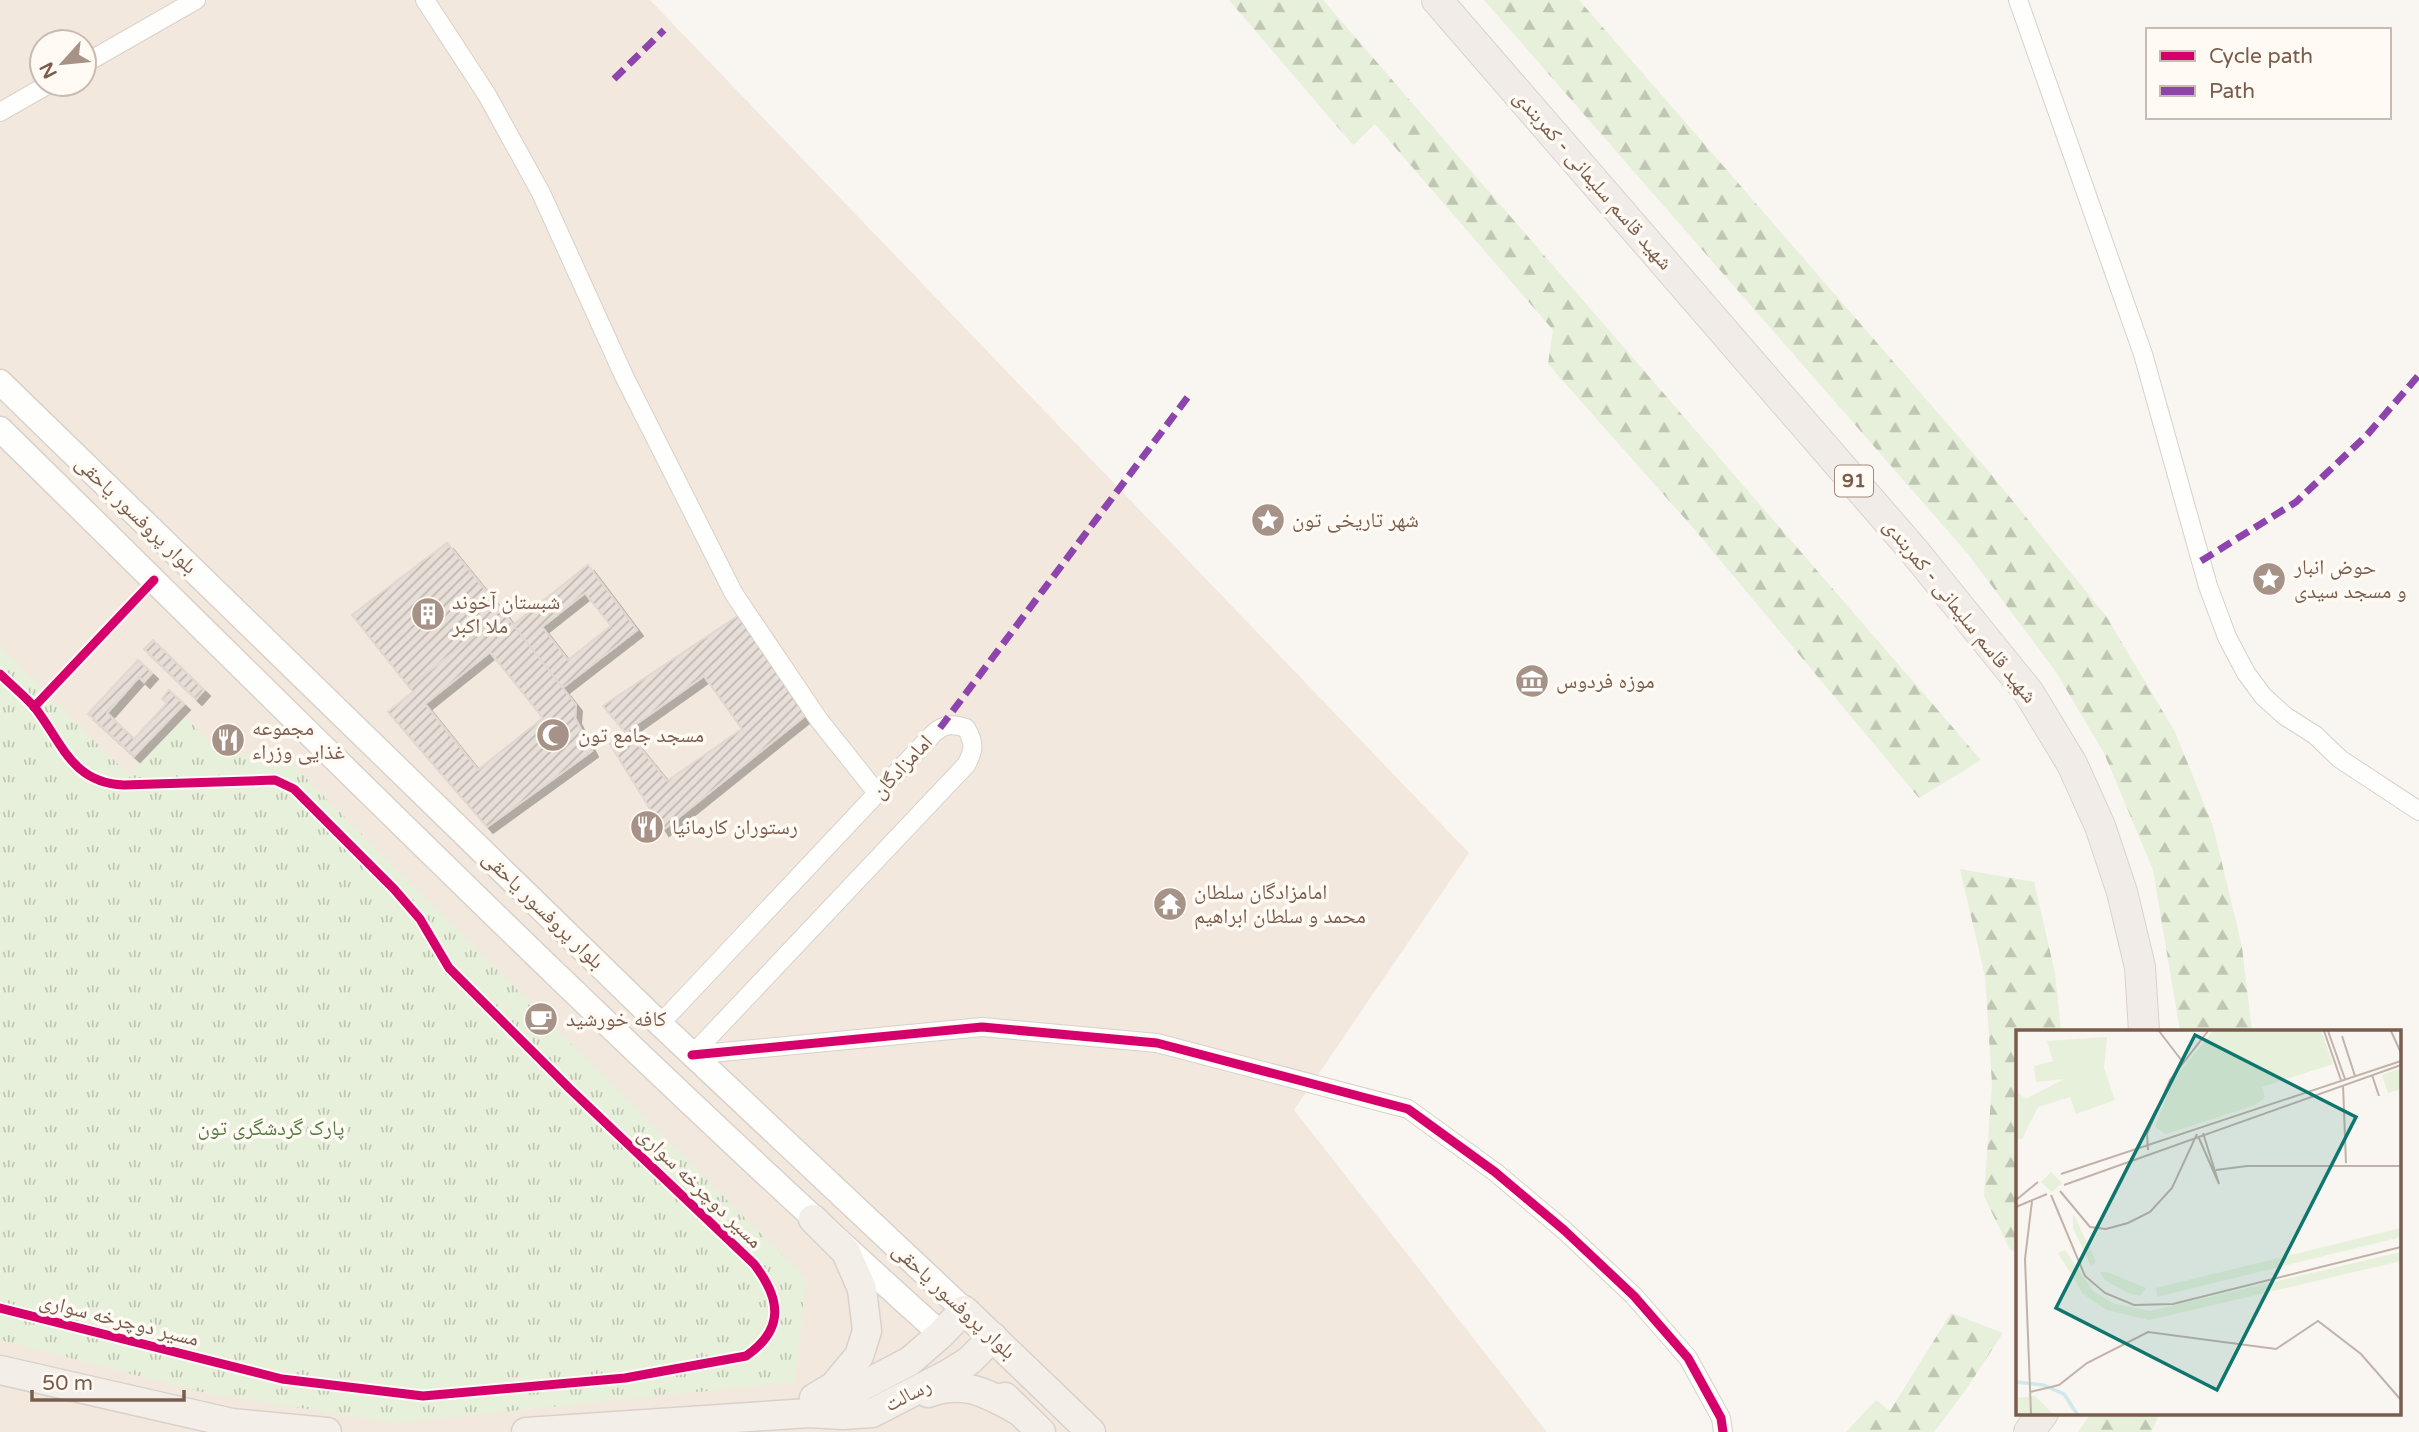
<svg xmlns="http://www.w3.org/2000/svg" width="2419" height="1432" font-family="'Varela Round','Noto Naskh Arabic',sans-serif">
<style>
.residential{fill:#f2e8de;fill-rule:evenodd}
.grass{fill:url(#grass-tufts)}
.forest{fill:url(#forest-firs)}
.building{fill:url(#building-hatch);stroke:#e2d8d2;stroke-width:2;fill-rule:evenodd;filter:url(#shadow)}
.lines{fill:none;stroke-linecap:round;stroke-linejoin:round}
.minor-casing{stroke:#d7d1cb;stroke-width:20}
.secondary-casing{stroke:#d9d2cb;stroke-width:27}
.primary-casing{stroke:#dad1cc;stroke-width:31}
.trunk-casing{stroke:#dad1cc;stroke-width:32}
.minor{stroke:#fefefd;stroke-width:18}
.secondary{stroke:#fefefd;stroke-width:24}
.primary{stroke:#f3eee8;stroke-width:28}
.trunk{stroke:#f2ece8;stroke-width:30}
.quiet{stroke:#8e44ad;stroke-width:7;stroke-dasharray:14 7;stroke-linecap:butt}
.cycleway-casing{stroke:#fffaf3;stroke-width:13}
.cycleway{stroke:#d6006c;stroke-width:9}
.labels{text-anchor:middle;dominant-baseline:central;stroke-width:7;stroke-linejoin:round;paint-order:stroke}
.shield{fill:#fffaf3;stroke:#a28b7f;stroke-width:2}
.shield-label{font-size:19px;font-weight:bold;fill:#7a5c4d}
.street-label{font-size:21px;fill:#7a5c4d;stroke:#fffaf3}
.poi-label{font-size:21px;fill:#7a5c4d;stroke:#fffaf3;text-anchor:start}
.park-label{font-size:21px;fill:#537a41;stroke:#fffaf3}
.inset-river{fill:none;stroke:#d0e8ea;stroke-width:3.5}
.inset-road{fill:none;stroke:#c2b3aa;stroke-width:2}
.view{fill:#0f766e;fill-opacity:0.15;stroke:#0f766e;stroke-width:3.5}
.inset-edge{fill:none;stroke:#7a5c4d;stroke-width:3.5}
</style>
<defs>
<pattern id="grass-tufts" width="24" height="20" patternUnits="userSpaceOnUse" patternTransform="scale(1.75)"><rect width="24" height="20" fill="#e7f0db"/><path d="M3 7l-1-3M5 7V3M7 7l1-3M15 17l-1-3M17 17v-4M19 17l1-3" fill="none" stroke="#c0c6b4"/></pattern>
<pattern id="forest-firs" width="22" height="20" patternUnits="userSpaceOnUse" patternTransform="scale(1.75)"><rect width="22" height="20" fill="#e7f0db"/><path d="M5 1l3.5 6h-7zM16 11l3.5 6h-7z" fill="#c0c6b4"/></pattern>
<pattern id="building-hatch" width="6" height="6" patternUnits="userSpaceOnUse" patternTransform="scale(1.75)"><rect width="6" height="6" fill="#e6ded7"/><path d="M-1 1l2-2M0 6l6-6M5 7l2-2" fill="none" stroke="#bfb7b1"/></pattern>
<filter id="shadow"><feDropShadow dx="6" dy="6" stdDeviation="0" flood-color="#0004"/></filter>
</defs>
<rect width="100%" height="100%" fill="#f9f5f0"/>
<path class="residential" d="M 0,0 L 650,0 L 1469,853 L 1294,1110 L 1547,1432 L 0,1432 ZM 42,42 L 84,42 L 84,84 L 42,84 Z"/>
<path class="grass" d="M 0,646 L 129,775 L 185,717 L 222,754 L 281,753 L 806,1279 L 795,1382 L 394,1423 L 201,1392 L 0,1340 Z"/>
<g class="forest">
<path d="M 1229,0 L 1323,0 L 1981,760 L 1919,798 L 1695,530 L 1548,364 L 1553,330 L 1375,124 L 1353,145 Z"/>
<path d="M 1484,0 L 1579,0 L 1991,474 L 2106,616 L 2175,732 L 2213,826 L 2242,947 L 2252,1031 L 2180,1031 L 2153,870 L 2104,753 L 2056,672 L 1968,554 Z"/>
<path d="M 1960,869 L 2034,882 L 2055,973 L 2061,1031 L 2018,1031 L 2018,1252 L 2010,1250 L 1984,1196 L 1992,1084 L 1985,976 Z"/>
<path d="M 1951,1313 L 2003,1333 L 1965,1391 L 1934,1432 L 1846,1432 L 1876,1400 L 1890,1411 Z"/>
<path d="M 2091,1413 L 2160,1413 L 2151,1432 L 2078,1432 Z"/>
</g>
<g class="building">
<path d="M 447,543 L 504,613 L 409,687 L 352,615 Z"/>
<path d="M 588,565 L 637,630 L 562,688 L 513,625 ZM 585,593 L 611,626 L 568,660 L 542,627 Z"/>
<path d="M 504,613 L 576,705 L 575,718 L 592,751 L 487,827 L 388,712 L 413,692 L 409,687 ZM 490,652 L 543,718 L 478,770 L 425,704 Z"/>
<path d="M 741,614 L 806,715 L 663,830 L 610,744 L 628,733 L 667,781 L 742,729 L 704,676 L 625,732 L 603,706 Z"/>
<path d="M 153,640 L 204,690 L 196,699 L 144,649 Z"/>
<path d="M 138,660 L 152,673 L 144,682 L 139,677 L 107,713 L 134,739 L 167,703 L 162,699 L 169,690 L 184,704 L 134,756 L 88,714 Z"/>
</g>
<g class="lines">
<g class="minor-casing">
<g id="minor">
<path d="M 425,0 L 487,95 L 541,193 L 624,376 L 734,594 L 819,720 L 877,793"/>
<path d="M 2018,0 L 2143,354 L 2208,586 L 2227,637 L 2246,673 L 2263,696 L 2285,716 L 2315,735 L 2340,759 L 2419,811"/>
<path d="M 84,64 L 196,0"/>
<path d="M 0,112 L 49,84"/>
<path d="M 660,1024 L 932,735 C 943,724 952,723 966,728 C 975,743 974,751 966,765 L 692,1055"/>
<path d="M 692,1055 L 982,1027 L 1157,1043 L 1408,1109 L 1495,1172 L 1564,1230 L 1634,1296 L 1688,1358 L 1721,1418 L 1723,1432"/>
</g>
</g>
<g class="secondary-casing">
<g id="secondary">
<path d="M 0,382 L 660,1024 L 964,1310"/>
<path d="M 0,429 C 311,734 617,1043 941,1334"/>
</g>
</g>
<g class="primary-casing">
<g id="primary">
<path d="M 813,1219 L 846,1252 L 862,1289 L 867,1331 L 859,1356 L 834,1386 L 814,1398"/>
<path d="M 0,1370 L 232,1423 L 327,1432"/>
<path d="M 928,1393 C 966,1380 986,1393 1019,1411"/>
<path d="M 1005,1397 L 1041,1432"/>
<path d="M 815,1411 L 910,1361 L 941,1334 L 964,1310 L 1091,1432"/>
<path d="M 526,1432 L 809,1413 L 843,1415 L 872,1413 L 948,1374 L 969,1361 L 993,1337"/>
</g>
</g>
<g class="trunk-casing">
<g id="trunk">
<path d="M 1437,0 L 1914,551 L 2029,693 L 2072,764 L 2100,826 L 2122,892 L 2140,967 L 2144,1031"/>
<path d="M 2029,1432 L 2043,1413"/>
</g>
</g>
<use href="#minor" class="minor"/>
<use href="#secondary" class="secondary"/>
<use href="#primary" class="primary"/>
<use href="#trunk" class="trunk"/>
<g class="quiet">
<path d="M 614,79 L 664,30"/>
<path d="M 2201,561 L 2296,502 L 2367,435 L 2419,375"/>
<path d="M 940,728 L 1190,394"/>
</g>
<g class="cycleway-casing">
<g id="cycleway">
<path d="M 0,674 C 12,686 26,697 36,709 C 63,745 73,783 124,785 L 275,780 L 294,789 L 394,889 L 420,919 L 449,968 L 570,1089 L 754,1264 C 781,1299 785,1329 746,1356 L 625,1378 L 423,1396 L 282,1379 L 0,1308"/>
<path d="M 34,707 L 154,580"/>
<path d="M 692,1055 L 982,1027 L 1157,1043 L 1408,1109 L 1495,1172 L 1564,1230 L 1634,1296 L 1688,1358 L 1721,1418 L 1723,1432"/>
</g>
</g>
<use href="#cycleway" class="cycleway"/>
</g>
<defs>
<g id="sight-disc" transform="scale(1.75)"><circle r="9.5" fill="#a69286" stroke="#fffaf3"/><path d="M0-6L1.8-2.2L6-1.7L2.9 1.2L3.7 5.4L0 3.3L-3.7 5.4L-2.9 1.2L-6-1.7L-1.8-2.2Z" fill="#fff"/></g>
<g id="building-disc" transform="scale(1.75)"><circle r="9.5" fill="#a69286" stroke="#fffaf3"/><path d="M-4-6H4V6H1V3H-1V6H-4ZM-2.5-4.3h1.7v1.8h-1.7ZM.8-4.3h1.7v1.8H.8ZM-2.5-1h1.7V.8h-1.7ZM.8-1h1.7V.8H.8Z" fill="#fff"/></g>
<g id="museum-disc" transform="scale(1.75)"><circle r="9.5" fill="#a69286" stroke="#fffaf3"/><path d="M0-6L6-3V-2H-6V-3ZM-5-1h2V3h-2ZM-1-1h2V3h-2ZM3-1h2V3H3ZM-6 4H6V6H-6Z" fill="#fff"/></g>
<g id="mosque-disc" transform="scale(1.75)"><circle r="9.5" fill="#a69286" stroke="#fffaf3"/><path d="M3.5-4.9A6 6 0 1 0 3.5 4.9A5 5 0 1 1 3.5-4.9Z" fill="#fff"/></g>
<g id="restaurant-disc" transform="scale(1.75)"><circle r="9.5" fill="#a69286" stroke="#fffaf3"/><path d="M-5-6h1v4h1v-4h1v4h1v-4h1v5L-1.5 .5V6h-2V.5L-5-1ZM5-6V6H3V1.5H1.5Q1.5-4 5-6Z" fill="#fff"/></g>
<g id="temple-disc" transform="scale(1.75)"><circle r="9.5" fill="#a69286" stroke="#fffaf3"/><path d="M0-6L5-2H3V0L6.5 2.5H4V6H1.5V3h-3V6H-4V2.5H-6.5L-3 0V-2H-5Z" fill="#fff"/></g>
<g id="cafe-disc" transform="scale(1.75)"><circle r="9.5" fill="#a69286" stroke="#fffaf3"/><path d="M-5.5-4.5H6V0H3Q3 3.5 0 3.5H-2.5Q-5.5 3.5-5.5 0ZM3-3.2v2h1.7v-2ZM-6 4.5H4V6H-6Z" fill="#fff"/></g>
</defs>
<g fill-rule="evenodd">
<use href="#sight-disc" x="1268" y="520"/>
<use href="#sight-disc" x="2269" y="579"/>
<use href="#building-disc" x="428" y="614"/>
<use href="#museum-disc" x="1532" y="681"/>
<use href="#mosque-disc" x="553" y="735"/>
<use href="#restaurant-disc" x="228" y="740"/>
<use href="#restaurant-disc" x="647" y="827"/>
<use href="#temple-disc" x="1170" y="904"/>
<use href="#cafe-disc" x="541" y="1019"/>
</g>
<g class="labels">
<rect class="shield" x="1835" y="465.5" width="38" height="31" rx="5"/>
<g class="shield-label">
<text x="1854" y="481">91</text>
</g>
<g class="street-label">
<text transform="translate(1593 180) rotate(49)">شهید قاسم سلیمانی - کمربندی</text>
<text transform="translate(136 515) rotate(44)">بلوار پروفسور یاحقی</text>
<text transform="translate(1960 611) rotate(51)">شهید قاسم سلیمانی - کمربندی</text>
<text transform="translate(902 767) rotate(-47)">امامزادگان</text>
<text transform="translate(543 910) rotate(44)">بلوار پروفسور یاحقی</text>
<text transform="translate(700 1188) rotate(44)">مسیر دوچرخه سواری</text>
<text transform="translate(954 1301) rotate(43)">بلوار پروفسور یاحقی</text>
<text transform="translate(119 1320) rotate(14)">مسیر دوچرخه سواری</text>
<text transform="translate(908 1395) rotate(-27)">رسالت</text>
</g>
<g class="poi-label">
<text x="1292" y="520">شهر تاریخی تون</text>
<text x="2294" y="567">حوض انبار<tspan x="2294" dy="24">و مسجد سیدی</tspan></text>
<text x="452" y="602">شبستان آخوند<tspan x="452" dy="24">ملا اکبر</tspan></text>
<text x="1556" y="681">موزه فردوس</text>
<text x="252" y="728">مجموعه<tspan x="252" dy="24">غذایی وزراء</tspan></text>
<text x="578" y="735">مسجد جامع تون</text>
<text x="672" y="827">رستوران کارمانیا</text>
<text x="1194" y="892">امامزادگان سلطان<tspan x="1194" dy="24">محمد و سلطان ابراهیم</tspan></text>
<text x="566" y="1019">کافه خورشید</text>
</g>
<g class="park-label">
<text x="271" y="1128">پارک گردشگری تون</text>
</g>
</g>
<g transform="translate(2016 1030)">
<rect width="385" height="385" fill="#f9f5f0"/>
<path d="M 197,1 L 305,1 L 317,34 L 246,57 L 249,67 L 239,75 L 150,104 L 139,97 L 157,50 ZM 35,142 L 46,153 L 36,162 L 25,152 Z" fill="#e7f0db"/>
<path d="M 57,183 L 80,232 L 75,236 L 57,198 ZM 385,198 L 385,207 L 141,267 L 140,258 ZM 49,220 L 77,261 L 99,274 L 134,281 L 385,222 L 385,231 L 133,290 L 91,280 L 67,264 L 42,223 ZM 84,242 L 91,242 L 130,258 L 124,266 L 112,263 L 89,250 Z" fill="#e7f0db"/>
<path d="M 385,38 L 385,59 L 372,63 L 366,45 ZM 19,366 L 37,384 L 0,384 L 0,368 Z" fill="#e7f0db"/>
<path d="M 91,7 L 88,38 L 99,70 L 60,84 L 54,67 L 22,77 L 6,109 L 0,109 L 0,61 L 10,69 L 48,49 L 20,52 L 18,36 L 37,31 L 31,11 Z" fill="#e7f0db"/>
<path class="inset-river" d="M 0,352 L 27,355 L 48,364 L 61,384"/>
<path class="inset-road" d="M 143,1 L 166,31M 308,1 L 325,50M 312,1 L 329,49M 375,1 L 385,23M 326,6 L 339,46M 356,45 L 363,66M 327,55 L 330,133M 182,106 L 203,154 L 187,103M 132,120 L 131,104 L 154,50 L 192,1M 200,140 L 231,136 L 385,136M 45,144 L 385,31M 48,155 L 385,35M 44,161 L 74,197 L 90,199 L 112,193 L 134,182 L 156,158 L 181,104M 35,165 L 69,246 L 89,263 L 118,275 L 157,274 L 385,217M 0,170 L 22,152M 0,177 L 31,164M 14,362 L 43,355 L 71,333 L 132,302 L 260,319 L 302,291 L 345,324 L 385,370M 15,384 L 9,229 L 16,171"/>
<path class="view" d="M 179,5 L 340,87 L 201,360 L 40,278 Z"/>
<rect width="385" height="385" class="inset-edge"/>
</g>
<rect x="2146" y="28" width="245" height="91" fill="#fffaf3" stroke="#cabbb1" stroke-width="2"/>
<rect x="2160" y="51" width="35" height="10" fill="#d6006c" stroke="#cabbb1" stroke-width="2"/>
<text x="2209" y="63" font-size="21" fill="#7a5c4d">Cycle path</text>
<rect x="2160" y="86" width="35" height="10" fill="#8e44ad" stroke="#cabbb1" stroke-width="2"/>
<text x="2209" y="98" font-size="21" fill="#7a5c4d">Path</text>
<g transform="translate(63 63) rotate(243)"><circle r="33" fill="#fffaf3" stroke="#cabbb1" stroke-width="2"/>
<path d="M0-5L12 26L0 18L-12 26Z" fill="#a69286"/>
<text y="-10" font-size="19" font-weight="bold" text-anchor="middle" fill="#7a5c4d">N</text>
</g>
<path d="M32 1390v10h152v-10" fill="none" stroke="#7a5c4d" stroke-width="3.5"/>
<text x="42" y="1390" font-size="21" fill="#7a5c4d" stroke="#fffaf3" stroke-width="5" paint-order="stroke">50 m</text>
</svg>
